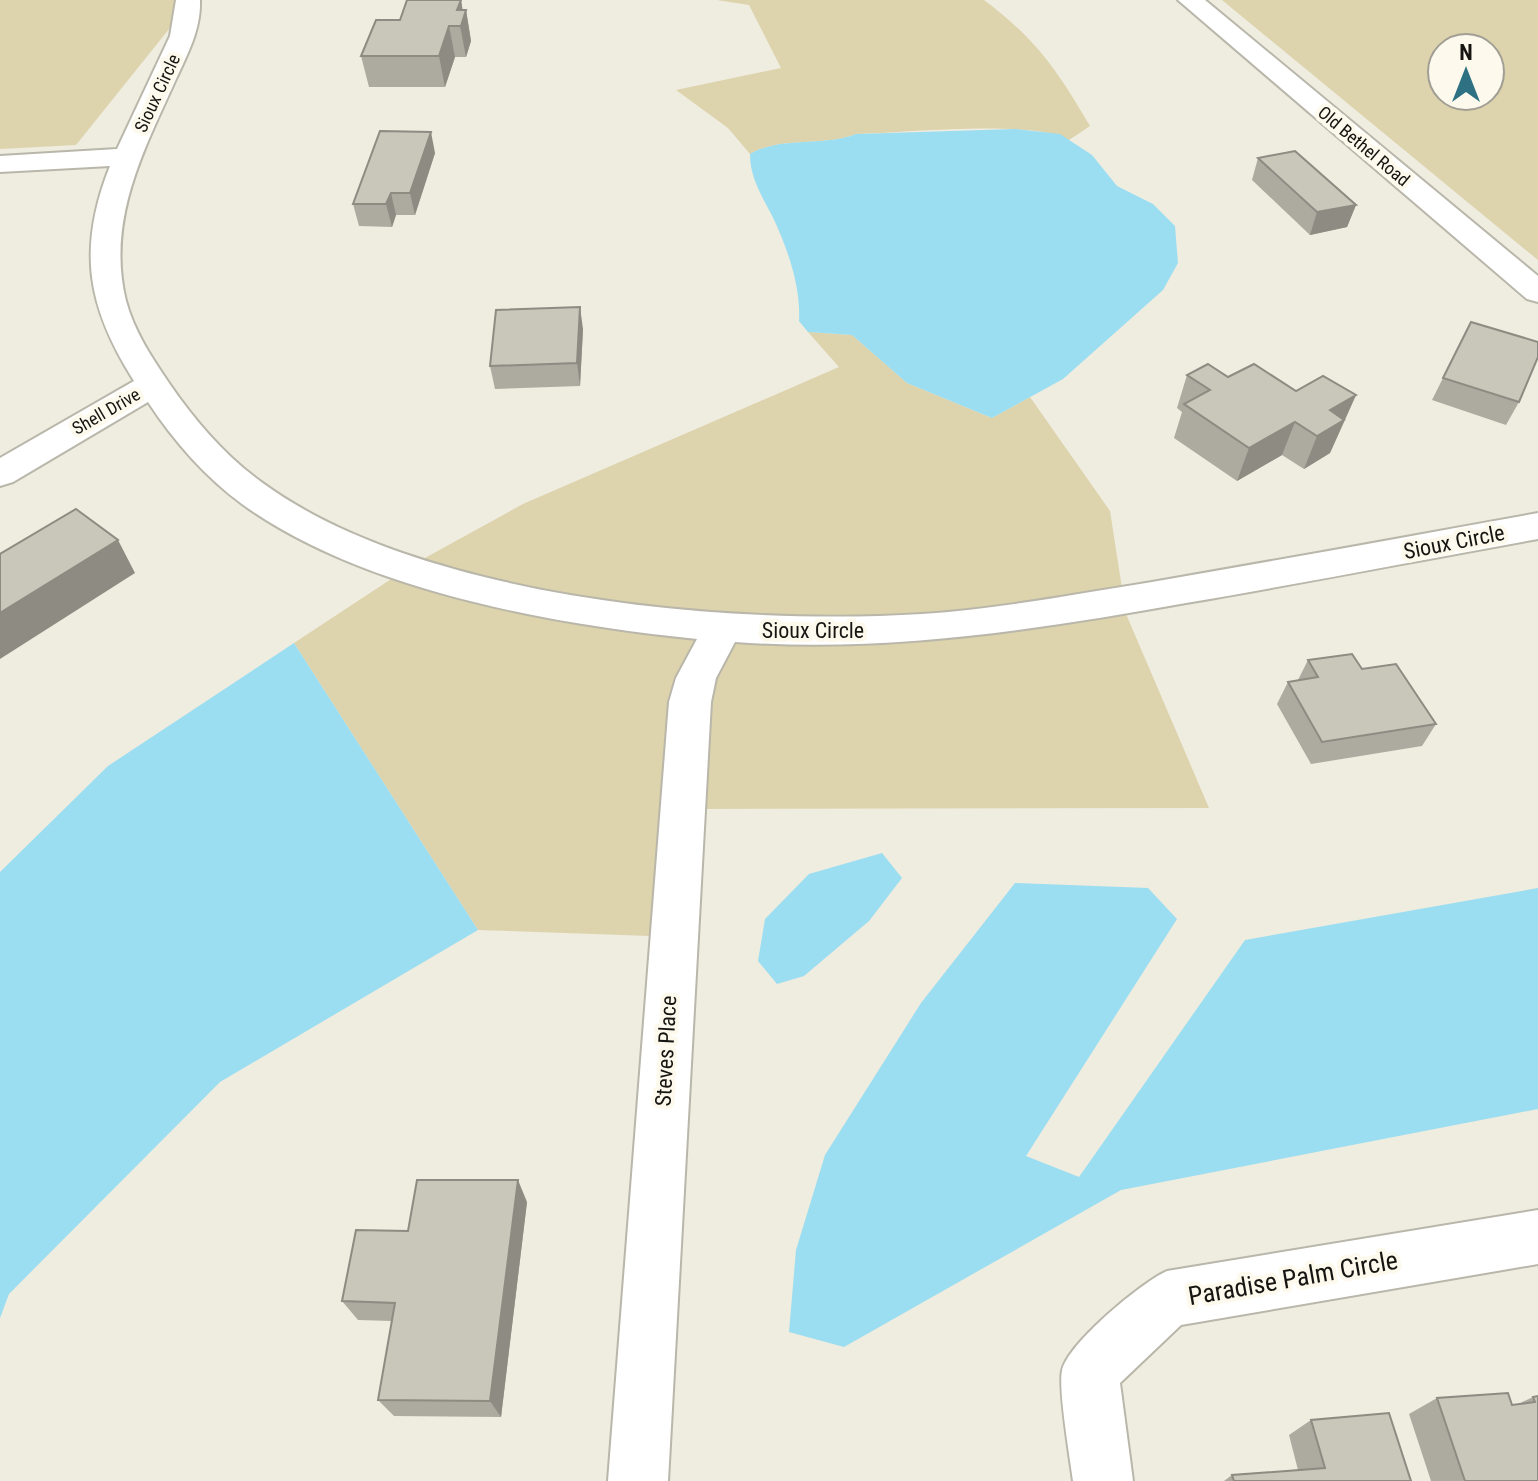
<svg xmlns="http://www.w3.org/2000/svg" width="1538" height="1481" font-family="'Roboto Condensed',sans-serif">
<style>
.green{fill:#ddd3ac;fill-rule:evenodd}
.water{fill:#9bdef1}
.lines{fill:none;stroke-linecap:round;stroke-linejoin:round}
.minor-casing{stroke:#b9b6aa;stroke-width:4}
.tertiary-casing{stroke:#b9b6aa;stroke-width:4}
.minor{fill:#fff;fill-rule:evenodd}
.tertiary{fill:#fff;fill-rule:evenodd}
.wall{fill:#adaaa0}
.shaded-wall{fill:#8d8b82}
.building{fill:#c9c6ba;stroke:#8d8b82;stroke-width:2}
.labels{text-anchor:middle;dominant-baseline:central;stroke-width:8;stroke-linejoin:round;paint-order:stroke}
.far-street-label{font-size:18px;fill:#161511;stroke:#fdfaed}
.street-label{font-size:22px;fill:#161511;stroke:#fdfaed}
.near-street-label{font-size:26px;fill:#161511;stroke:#fdfaed}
</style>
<rect width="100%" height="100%" fill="#efece0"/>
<g class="green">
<path d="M 0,0 L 182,0 L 169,29 L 76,145 L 0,149 Z"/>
<path d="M 717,0 L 984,0 C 1037,40 1057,70 1090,126 L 1069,140 C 1035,119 902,133 856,134 C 823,147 780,136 750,154 L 728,128 L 676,90 L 781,68 L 749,5 Z"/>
<path d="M 1222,0 L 1538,0 L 1538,260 ZM 1442,48 L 1490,48 L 1490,96 L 1442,96 Z"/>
<path d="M 808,332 L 852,335 L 907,383 L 992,418 L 1030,397 L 1110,511 L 1126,614 L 1209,808 L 687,809 L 679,937 L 478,930 L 294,643 L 414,564 L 523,504 L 839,367 Z"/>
</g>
<g class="water">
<path d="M 1015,129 L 1060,134 L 1092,155 L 1117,186 L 1153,204 L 1175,226 L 1178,263 L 1163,290 L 1063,379 L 992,418 L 907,383 L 852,335 L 808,332 L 799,321 C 801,289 789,253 776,224 C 765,200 750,181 750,154 C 780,136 823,147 856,134 Z"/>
<path d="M 294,643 L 478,930 L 220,1082 L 9,1294 L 0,1318 L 0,872 L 108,766 Z"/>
<path d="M 882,853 L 902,878 L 869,921 L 804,976 L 777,984 L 758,961 L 765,919 L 809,874 Z"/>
<path d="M 1015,883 L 1148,888 L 1177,919 L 1026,1156 L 1079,1177 L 1245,940 L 1538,888 L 1538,1109 L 1121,1190 L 844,1347 L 789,1332 L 796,1250 L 825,1155 L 921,1003 Z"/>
</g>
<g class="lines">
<g class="minor-casing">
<g id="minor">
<path d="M 176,0 L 200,0 C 201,29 188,53 176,79 C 144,150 106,220 126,301 C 134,331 152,358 169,383 C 195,421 226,457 264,484 C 423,599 730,626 922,614 C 999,609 1076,594 1152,582 C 1281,560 1409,536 1538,513 L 1538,539 C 1421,560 1304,583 1186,603 C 1036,630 888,653 735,642 L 716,678 L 711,702 L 668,1481 L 608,1481 L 669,702 L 676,678 L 697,639 C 551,624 362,591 242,504 C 204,476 173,440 148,402 L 13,482 L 0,486 L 0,458 L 134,381 C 87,307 77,249 110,166 L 0,172 L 0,156 L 117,149 L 170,36 Z"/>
<path d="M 1538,1210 L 1538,1264 L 1181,1325 L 1120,1383 L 1133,1481 L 1073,1481 C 1070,1458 1058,1389 1062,1371 C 1067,1344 1142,1282 1167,1271 Z"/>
</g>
</g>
<g class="tertiary-casing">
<path id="tertiary" d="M 1178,0 L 1205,0 L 1538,276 L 1538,302 L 1527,299 Z"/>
</g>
<use href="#minor" class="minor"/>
<use href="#tertiary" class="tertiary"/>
</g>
<g class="wall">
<path d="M 461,0 L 462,10 L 466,10 L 471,41 L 466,57 L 455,57 L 445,87 L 369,87 L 361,56 L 400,20 Z"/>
<path d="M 435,153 L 415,215 L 396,215 L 392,227 L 359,226 L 353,204 Z"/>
<path d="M 1258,158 L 1356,205 L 1347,227 L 1310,235 L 1252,180 Z"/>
<path d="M 1471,322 L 1519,402 L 1506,425 L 1432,400 Z"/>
<path d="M 583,329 L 580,386 L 495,389 L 490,366 Z"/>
<path d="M 1187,375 L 1228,377 L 1296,391 L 1356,395 L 1330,453 L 1304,469 L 1282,455 L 1237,481 L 1174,438 L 1182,412 L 1177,408 Z"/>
<path d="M 1308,660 L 1362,669 L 1436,724 L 1422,746 L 1311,764 L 1277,704 L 1288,682 L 1298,680 Z"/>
<path d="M 527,1202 L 501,1417 L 394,1416 L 378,1400 L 392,1321 L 358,1320 L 342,1301 L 408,1231 Z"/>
<path d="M 1538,1396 L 1538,1481 L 1431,1481 L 1409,1414 L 1437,1398 L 1512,1405 L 1518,1404 L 1533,1397 Z"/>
<path d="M 1311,1420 L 1411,1481 L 1224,1481 L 1232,1475 L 1298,1470 L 1289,1435 Z"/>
</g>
<g class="shaded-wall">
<path d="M 461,0 L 464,18 L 466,10 L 471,41 L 466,57 L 457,10 Z"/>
<path d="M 449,26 L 455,57 L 445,87 L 439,56 Z"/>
<path d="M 431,132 L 435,153 L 415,215 L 410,193 Z"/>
<path d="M 391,193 L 396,215 L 392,227 L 386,204 Z"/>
<path d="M 1356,205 L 1347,227 L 1310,235 L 1317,212 Z"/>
<path d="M 580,307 L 583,329 L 580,386 L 577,363 Z"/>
<path d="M 1356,395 L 1330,453 L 1304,469 L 1317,436 L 1330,410 Z"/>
<path d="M 1295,422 L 1282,455 L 1237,481 L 1249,448 Z"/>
<path d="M 118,540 L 135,573 L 0,659 L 0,613 Z"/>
<path d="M 518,1180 L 527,1202 L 501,1417 L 490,1401 Z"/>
</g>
<g class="building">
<path d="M 407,0 L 461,0 L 457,10 L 466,10 L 461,26 L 449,26 L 439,56 L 361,56 L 376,20 L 400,20 Z"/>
<path d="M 380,131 L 431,132 L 410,193 L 391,193 L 386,204 L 353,204 Z"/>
<path d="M 1295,151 L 1356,205 L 1317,212 L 1258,158 Z"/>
<path d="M 580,307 L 577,363 L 490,366 L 496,310 Z"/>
<path d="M 1471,322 L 1538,342 L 1538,357 L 1519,402 L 1443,378 Z"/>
<path d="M 1208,364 L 1228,377 L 1254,364 L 1296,391 L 1323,376 L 1356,395 L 1330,410 L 1344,420 L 1317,436 L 1295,422 L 1249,448 L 1184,404 L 1210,390 L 1187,375 Z"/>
<path d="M 76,509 L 118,540 L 0,613 L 0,554 Z"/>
<path d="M 1352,654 L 1362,669 L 1396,664 L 1436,724 L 1322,742 L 1288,682 L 1318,677 L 1308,660 Z"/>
<path d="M 417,1180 L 518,1180 L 490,1401 L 378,1400 L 395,1303 L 342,1301 L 356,1230 L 408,1231 Z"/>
<path d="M 1508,1393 L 1512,1405 L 1535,1402 L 1533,1397 L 1538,1396 L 1538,1481 L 1465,1481 L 1437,1398 Z"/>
<path d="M 1389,1413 L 1411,1481 L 1234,1481 L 1232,1475 L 1325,1468 L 1311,1420 Z"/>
</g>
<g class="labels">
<g class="far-street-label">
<text transform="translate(157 93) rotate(-65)">Sioux Circle</text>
<text transform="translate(1364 146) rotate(40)">Old Bethel Road</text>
<text transform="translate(106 411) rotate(-30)">Shell Drive</text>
</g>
<g class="street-label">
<text transform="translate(1454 542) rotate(-11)">Sioux Circle</text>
<text x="813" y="630">Sioux Circle</text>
<text transform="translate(666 1051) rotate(-87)">Steves Place</text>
</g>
<g class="near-street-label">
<text transform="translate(1293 1278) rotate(-10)">Paradise Palm Circle</text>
</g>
</g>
<g transform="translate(1466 72)"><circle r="38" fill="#fdfaed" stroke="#a19e95" stroke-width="2"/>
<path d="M0-6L14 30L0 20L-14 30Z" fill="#2e7183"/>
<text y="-12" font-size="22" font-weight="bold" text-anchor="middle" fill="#161511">N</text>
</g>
</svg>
